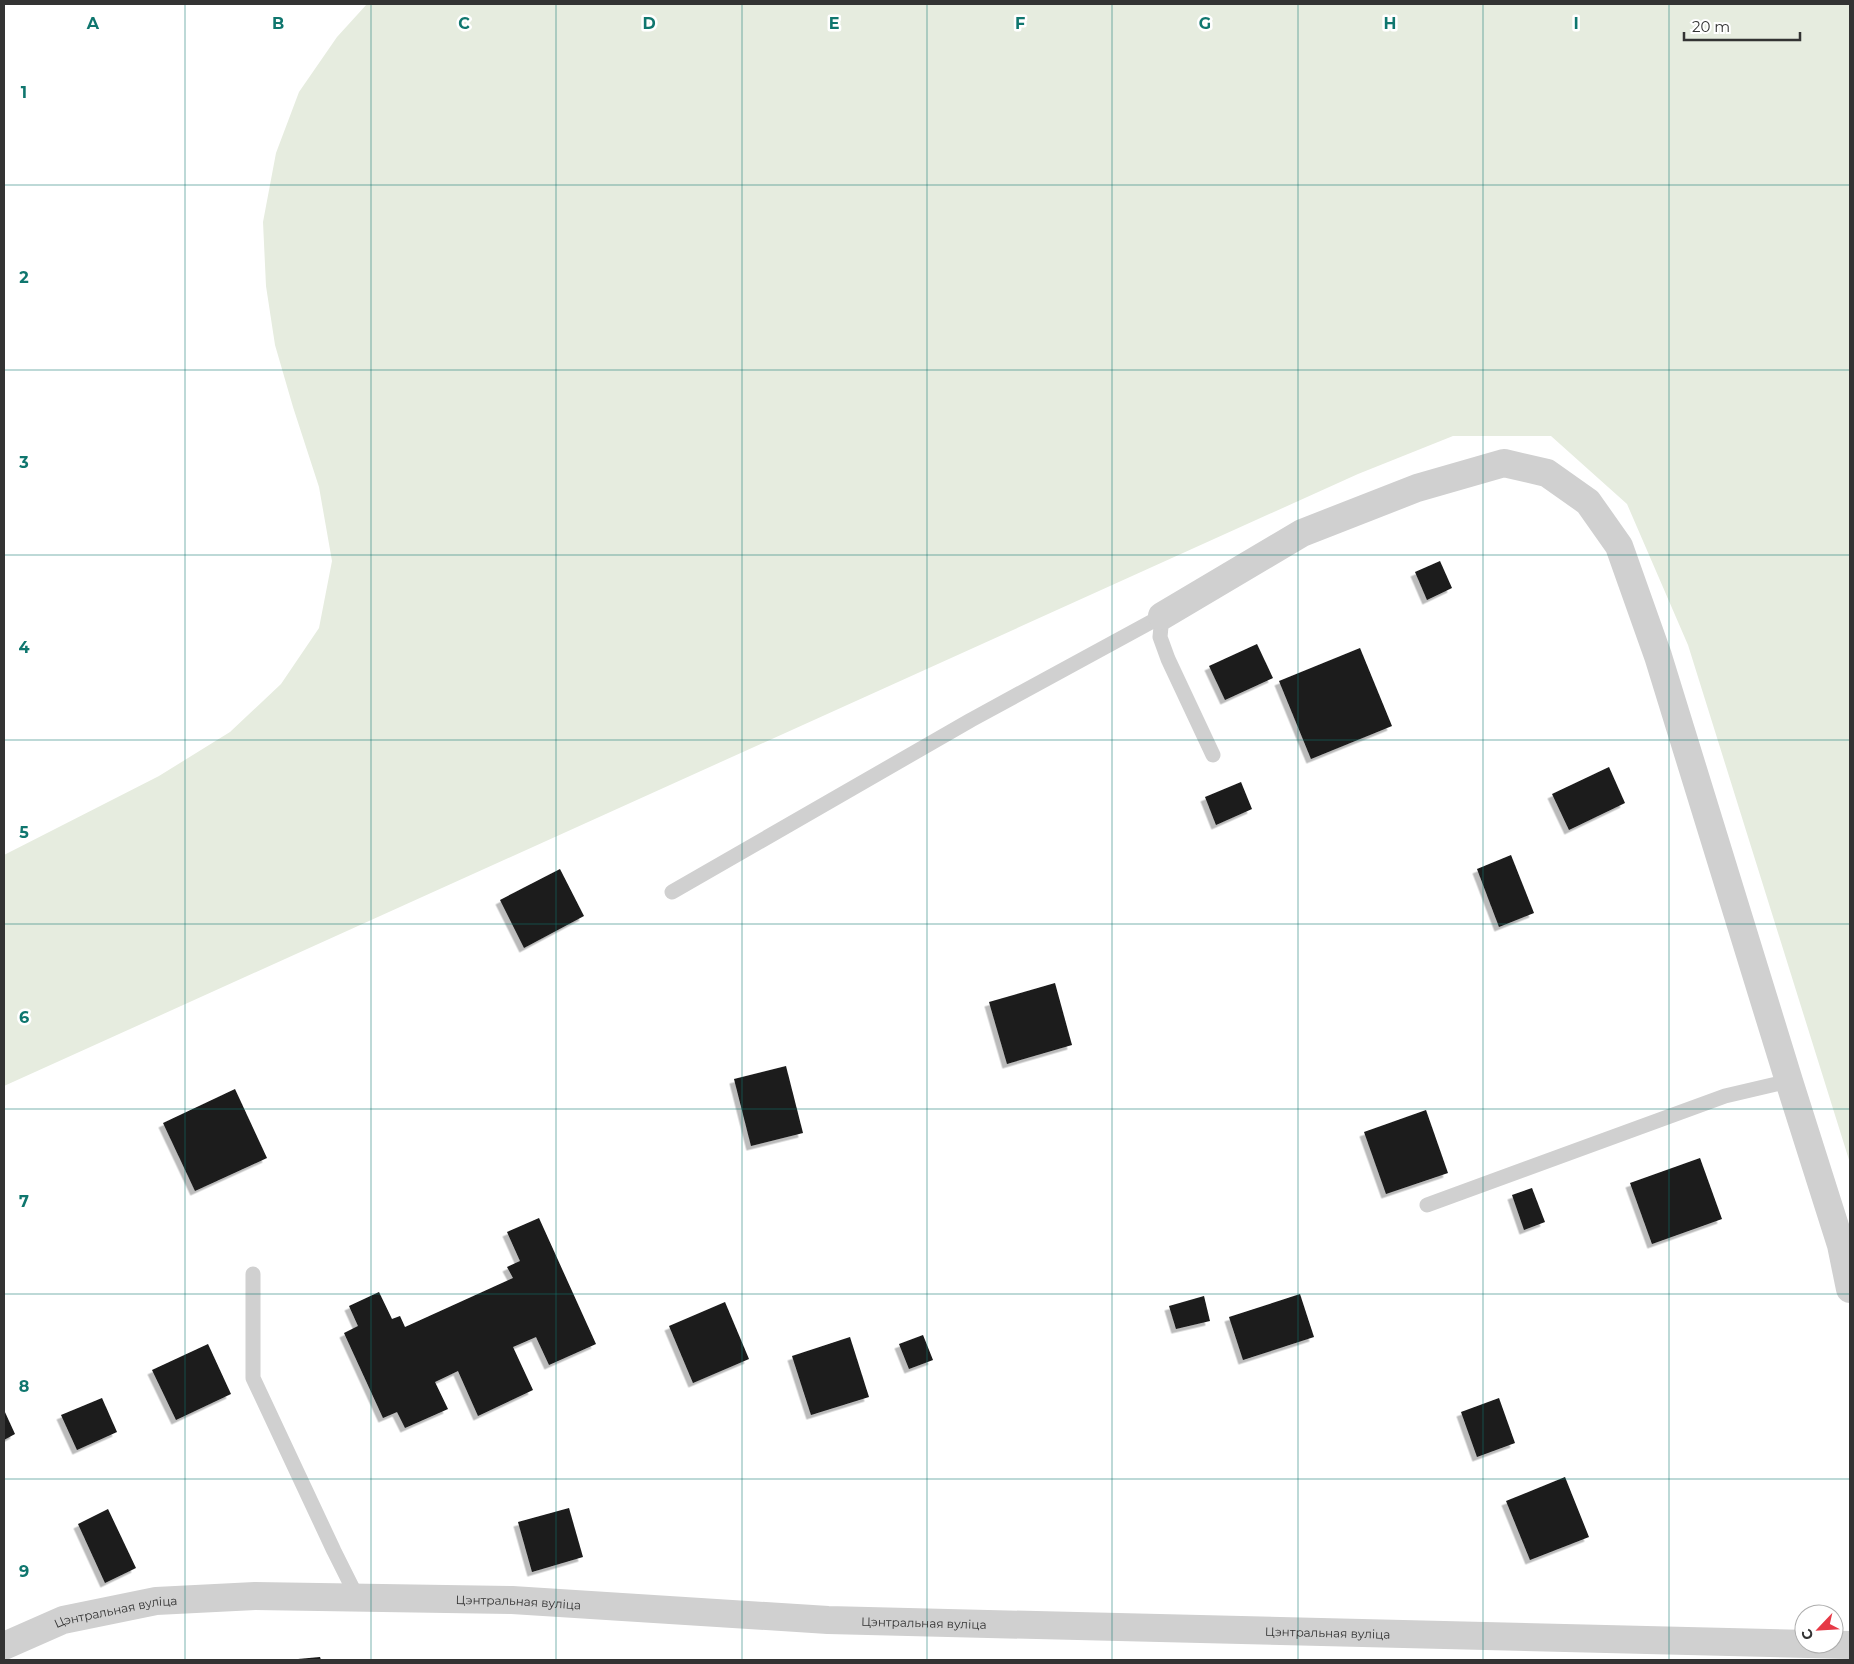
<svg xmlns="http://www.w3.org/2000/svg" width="1854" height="1664" font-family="Montserrat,sans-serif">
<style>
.green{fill:#e6ecdf}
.building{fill:#1a1a1a;filter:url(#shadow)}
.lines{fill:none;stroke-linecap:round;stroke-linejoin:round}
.lane{stroke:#d0d0d0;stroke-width:15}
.street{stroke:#d0d0d0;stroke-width:28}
.grid{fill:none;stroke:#0f766e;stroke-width:1;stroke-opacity:0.55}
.labels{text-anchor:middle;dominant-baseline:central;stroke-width:5;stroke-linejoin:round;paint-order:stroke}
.street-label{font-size:12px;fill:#333;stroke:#fff}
.grid-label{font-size:16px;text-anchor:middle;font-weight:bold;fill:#0f766e;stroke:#fff;stroke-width:5;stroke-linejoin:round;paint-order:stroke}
</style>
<defs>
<filter id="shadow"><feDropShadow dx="-4.5" dy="4.5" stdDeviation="0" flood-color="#0004"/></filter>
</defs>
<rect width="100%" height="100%" fill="#fff"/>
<path class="green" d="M 367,4 L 1850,4 L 1850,1163 L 1688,645 L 1627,504 L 1551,436 L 1453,436 L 1358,474 L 4,1086 L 4,855 L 159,776 L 230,732 L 281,684 L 319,628 L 332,561 L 319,487 L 293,407 L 275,345 L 266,286 L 263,222 L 276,153 L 299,92 L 337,37 Z"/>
<g class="building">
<path d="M 1440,561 L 1452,588 L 1427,600 L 1415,572 Z"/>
<path d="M 1257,644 L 1273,678 L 1225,700 L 1209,666 Z"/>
<path d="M 1360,648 L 1392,726 L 1311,759 L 1279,681 Z"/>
<path d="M 1609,767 L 1625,803 L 1569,830 L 1552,794 Z"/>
<path d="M 1241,782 L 1252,809 L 1216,825 L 1205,797 Z"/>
<path d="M 1511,855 L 1534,913 L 1499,927 L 1477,869 Z"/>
<path d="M 560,869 L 584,916 L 524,948 L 500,900 Z"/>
<path d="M 1055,983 L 1072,1045 L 1007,1064 L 989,1002 Z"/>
<path d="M 786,1066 L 803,1133 L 751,1146 L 734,1079 Z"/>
<path d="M 235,1089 L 267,1158 L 195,1191 L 163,1123 Z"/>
<path d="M 1426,1110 L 1448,1173 L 1386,1194 L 1364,1132 Z"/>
<path d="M 1700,1158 L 1722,1219 L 1652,1244 L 1630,1183 Z"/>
<path d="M 1532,1188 L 1545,1222 L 1524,1230 L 1512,1195 Z"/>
<path d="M 539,1218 L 596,1344 L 549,1365 L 536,1337 L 513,1347 L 533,1390 L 478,1416 L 458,1371 L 435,1382 L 448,1409 L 405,1428 L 397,1412 L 383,1418 L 344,1333 L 358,1326 L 349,1306 L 379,1292 L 392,1319 L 400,1316 L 405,1327 L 513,1278 L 507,1267 L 520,1261 L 507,1232 Z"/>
<path d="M 1300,1294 L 1314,1337 L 1243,1360 L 1229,1317 Z"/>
<path d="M 1204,1296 L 1210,1321 L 1176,1329 L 1169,1306 Z"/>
<path d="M 725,1302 L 749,1359 L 693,1383 L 669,1326 Z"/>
<path d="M 923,1335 L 933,1360 L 909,1369 L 899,1344 Z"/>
<path d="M 850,1337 L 869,1397 L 811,1415 L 792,1356 Z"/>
<path d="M 208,1344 L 231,1394 L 176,1420 L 152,1370 Z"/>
<path d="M 102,1398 L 117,1432 L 77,1450 L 61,1415 Z"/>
<path d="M 1499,1398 L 1515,1443 L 1477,1457 L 1461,1412 Z"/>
<path d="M 4,1410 L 15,1434 L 4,1440 Z"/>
<path d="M 1565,1477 L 1589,1537 L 1530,1560 L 1506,1501 Z"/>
<path d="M 569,1508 L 583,1557 L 532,1572 L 518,1522 Z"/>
<path d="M 108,1509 L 136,1568 L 105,1583 L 78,1524 Z"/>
<path d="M 320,1657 L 321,1660 L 298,1660 L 298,1659 Z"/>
</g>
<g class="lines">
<g class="lane">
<path d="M 1162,616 L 1160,637 L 1168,659 L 1213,755"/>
<path d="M 672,892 L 971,720 L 1162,616"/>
<path d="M 1427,1205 L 1725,1096 L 1789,1081"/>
<path d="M 253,1274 L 253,1378 L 334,1551 L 357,1597"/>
</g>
<g class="street">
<path d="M 1162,616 L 1302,533 L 1417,488 L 1504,463 L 1547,473 L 1588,502 L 1619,546 L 1658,656 L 1789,1081 L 1841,1245 L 1850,1289"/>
<path id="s1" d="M 4,1646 L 63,1620 L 156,1601 L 255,1596 L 512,1600 L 828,1620 L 1850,1645"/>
</g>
</g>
<path class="grid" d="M 185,4 L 185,1660M 371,4 L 371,1660M 556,4 L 556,1660M 742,4 L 742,1660M 927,4 L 927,1660M 1112,4 L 1112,1660M 1298,4 L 1298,1660M 1483,4 L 1483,1660M 1669,4 L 1669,1660M 4,185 L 1850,185M 4,370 L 1850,370M 4,555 L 1850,555M 4,740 L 1850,740M 4,924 L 1850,924M 4,1109 L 1850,1109M 4,1294 L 1850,1294M 4,1479 L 1850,1479"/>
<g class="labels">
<g class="street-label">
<text stroke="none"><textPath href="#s1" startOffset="522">Цэнтральная вуліца</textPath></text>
<text stroke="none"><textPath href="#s1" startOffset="118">Цэнтральная вуліца</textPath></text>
<text stroke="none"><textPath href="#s1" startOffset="928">Цэнтральная вуліца</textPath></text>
<text stroke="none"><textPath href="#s1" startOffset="1332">Цэнтральная вуліца</textPath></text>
</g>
</g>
<g class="grid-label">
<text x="93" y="29">A</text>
<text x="278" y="29">B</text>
<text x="464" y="29">C</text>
<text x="649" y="29">D</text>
<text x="834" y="29">E</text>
<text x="1020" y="29">F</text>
<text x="1205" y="29">G</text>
<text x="1390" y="29">H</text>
<text x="1576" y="29">I</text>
<text x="24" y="98">1</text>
<text x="24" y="283">2</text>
<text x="24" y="468">3</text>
<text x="24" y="653">4</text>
<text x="24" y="838">5</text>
<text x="24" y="1023">6</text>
<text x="24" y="1207">7</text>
<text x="24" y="1392">8</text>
<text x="24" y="1577">9</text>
</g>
<rect width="1854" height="1664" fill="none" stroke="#333333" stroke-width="10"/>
<g transform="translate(1819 1629) rotate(245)"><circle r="24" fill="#ffffff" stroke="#adadad"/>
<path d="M0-4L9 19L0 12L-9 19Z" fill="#e63946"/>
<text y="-8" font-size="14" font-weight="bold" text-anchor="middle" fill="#333333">С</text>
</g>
<path d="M1684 32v8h116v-8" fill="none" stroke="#333333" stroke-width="2.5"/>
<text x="1692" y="32" font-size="15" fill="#333333" stroke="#ffffff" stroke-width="4" paint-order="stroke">20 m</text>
</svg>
